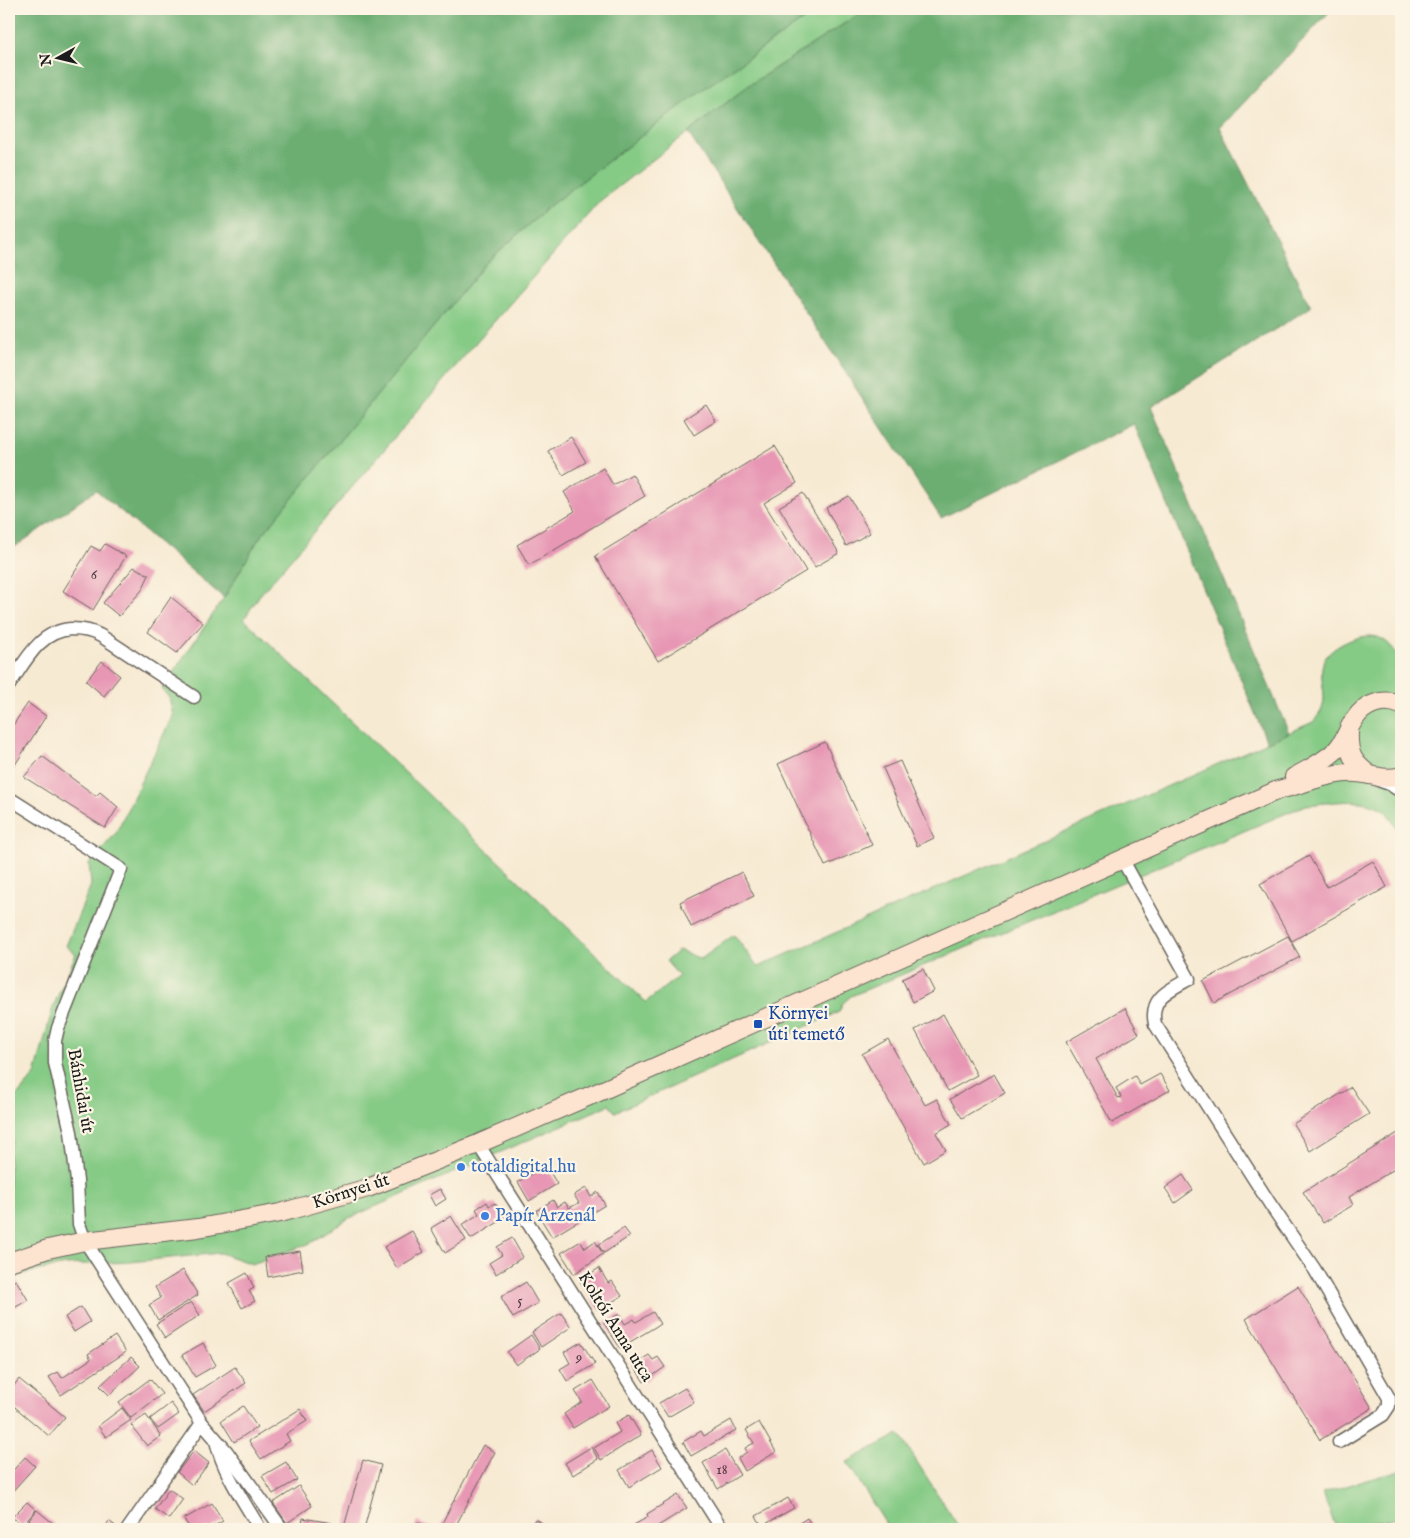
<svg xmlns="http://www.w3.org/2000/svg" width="1410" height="1538" font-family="'IM FELL English',serif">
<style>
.green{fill:#85ca85;stroke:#507350}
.forest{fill:#6cae72;stroke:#446547}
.building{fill:#e796b4}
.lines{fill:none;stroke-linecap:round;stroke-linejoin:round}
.minor-casing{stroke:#69645c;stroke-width:15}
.tertiary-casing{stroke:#69645c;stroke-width:19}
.secondary-casing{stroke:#69645c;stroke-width:20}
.minor{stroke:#fff;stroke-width:12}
.tertiary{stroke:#fff;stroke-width:16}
.secondary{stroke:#fde4d0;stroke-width:18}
.transit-dot{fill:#1a4fb4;stroke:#fcf5e5;stroke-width:2}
.shop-dot{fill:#3f7fe0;stroke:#fcf5e5;stroke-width:2}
.labels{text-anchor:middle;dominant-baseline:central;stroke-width:4.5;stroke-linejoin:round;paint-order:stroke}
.number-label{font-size:15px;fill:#4f3a42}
.transit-label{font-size:18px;fill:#164399;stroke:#fcf5e5;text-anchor:start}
.street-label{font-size:18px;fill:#1c1c1c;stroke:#fcf5e5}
.shop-label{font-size:18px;fill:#366cbe;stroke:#fcf5e5;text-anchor:start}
</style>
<rect width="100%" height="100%" fill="#fcf5e5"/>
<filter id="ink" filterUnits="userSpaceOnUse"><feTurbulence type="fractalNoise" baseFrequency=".02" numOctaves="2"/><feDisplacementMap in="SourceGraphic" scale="10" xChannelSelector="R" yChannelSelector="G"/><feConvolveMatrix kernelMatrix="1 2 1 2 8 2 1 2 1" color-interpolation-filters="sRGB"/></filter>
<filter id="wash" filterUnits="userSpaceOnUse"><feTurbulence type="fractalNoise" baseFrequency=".0096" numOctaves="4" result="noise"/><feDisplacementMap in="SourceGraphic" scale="20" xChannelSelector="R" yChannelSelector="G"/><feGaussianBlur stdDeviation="1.12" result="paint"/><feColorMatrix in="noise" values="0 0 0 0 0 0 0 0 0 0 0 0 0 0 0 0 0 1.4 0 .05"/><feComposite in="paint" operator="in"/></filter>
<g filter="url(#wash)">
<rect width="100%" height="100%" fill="#f7ead3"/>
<g class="green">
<path d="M 819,9 L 867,9 L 749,85 L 600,201 L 478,340 L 259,596 L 244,619 L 646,1002 L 679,976 L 666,961 L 679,950 L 701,959 L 734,935 L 758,967 L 1313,722 C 1316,718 1320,714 1322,709 C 1328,694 1318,678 1323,663 C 1328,646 1367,629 1382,639 C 1390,643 1395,652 1401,658 L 1401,837 C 1397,830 1391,816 1384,810 C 1364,796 1329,803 1306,805 L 851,996 L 843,1003 L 839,1012 L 615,1112 L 609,1105 L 349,1218 L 311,1243 L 252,1264 L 220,1253 L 130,1262 L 65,1265 L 26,1273 L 9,1280 L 9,1148 L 12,1141 L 9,1132 L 9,1105 L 35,1075 L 53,1007 L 76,954 L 66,946 L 91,885 L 89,864 L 116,833 L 173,715 L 169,697 L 162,689 L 224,598 L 258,540 L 486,263 L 548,207 L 699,92 Z"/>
<path d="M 899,1434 L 960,1529 L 889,1529 L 847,1462 Z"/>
<path d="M 1401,1470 L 1401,1518 L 1336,1527 L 1322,1493 Z"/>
</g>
<g class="forest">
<path d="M 9,9 L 819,9 L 699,92 L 548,207 L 486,263 L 258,540 L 224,598 L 96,490 L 9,551 Z"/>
<path d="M 867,9 L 1332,9 L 1220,128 L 1311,307 L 1151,407 L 1289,733 L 1267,742 L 1134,424 L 941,518 L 688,133 L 749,85 Z"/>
</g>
<g id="blocks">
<g class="building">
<path d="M 706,405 L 716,421 L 694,435 L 684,419 Z"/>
<path d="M 571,437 L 586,462 L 563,475 L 548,451 Z"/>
<path d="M 775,446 L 797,483 L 764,503 L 806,571 L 658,661 L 595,556 Z"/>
<path d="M 603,468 L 613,485 L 632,474 L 645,496 L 529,565 L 517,545 L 575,511 L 564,492 Z"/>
<path d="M 803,493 L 839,553 L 815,567 L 779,507 Z"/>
<path d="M 849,496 L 870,533 L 846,546 L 826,508 Z"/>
<path d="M 105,544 L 126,556 L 93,610 L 63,591 L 91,546 L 100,551 Z"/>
<path d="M 134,567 L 149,575 L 142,590 L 119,616 L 103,603 Z"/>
<path d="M 171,597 L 203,623 L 177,653 L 148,632 Z"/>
<path d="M 102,661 L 120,676 L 104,696 L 86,681 Z"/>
<path d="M 28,703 L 46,716 L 13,768 L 9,765 L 9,731 Z"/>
<path d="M 825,742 L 872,845 L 825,866 L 778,764 Z"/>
<path d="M 42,756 L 96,796 L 100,792 L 118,807 L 105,828 L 24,777 Z"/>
<path d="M 900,761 L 934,838 L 917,846 L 883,768 Z"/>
<path d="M 1309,856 L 1327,887 L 1373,861 L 1387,887 L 1292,941 L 1260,884 Z"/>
<path d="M 742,872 L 754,896 L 691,927 L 680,902 Z"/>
<path d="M 1288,936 L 1300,957 L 1214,1003 L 1203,981 Z"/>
<path d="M 923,969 L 934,991 L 913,1002 L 902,979 Z"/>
<path d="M 1125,1008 L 1139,1034 L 1096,1059 L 1118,1098 L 1121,1097 L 1116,1088 L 1135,1076 L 1140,1085 L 1160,1074 L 1170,1090 L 1112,1123 L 1066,1042 Z"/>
<path d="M 943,1014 L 977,1075 L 948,1091 L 915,1030 Z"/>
<path d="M 888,1039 L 925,1105 L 937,1099 L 951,1124 L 936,1133 L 946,1150 L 924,1163 L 862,1054 Z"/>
<path d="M 994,1074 L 1005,1093 L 962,1118 L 950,1099 Z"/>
<path d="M 1351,1087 L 1369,1114 L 1310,1151 L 1293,1124 Z"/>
<path d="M 1401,1131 L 1401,1165 L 1349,1197 L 1353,1205 L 1323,1223 L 1303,1192 Z"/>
<path d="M 546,1165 L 557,1184 L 529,1201 L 518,1182 Z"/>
<path d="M 1183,1175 L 1193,1190 L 1175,1203 L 1165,1188 Z"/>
<path d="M 586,1188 L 591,1197 L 598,1192 L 605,1205 L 552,1237 L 536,1211 L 553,1200 L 557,1207 L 565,1202 L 569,1208 L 579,1203 L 574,1195 Z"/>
<path d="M 440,1189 L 446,1199 L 435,1206 L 429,1195 Z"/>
<path d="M 487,1202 L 489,1206 L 495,1203 L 505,1218 L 471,1239 L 462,1225 L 479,1214 L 476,1209 Z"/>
<path d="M 451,1216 L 466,1240 L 445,1253 L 431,1228 Z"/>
<path d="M 624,1228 L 630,1236 L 604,1253 L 598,1245 Z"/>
<path d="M 412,1231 L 424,1252 L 397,1268 L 384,1247 Z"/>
<path d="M 512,1238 L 523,1257 L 496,1274 L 489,1263 L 502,1255 L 497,1247 Z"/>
<path d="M 581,1241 L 585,1248 L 595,1241 L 603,1254 L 574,1274 L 561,1253 Z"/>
<path d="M 300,1251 L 303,1270 L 268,1277 L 265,1257 Z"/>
<path d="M 599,1268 L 608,1283 L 612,1281 L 622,1296 L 598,1310 L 580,1281 Z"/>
<path d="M 183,1270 L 198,1295 L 158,1320 L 149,1305 L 161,1298 L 155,1287 Z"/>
<path d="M 247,1273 L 254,1288 L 249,1291 L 255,1301 L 242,1308 L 229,1283 Z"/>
<path d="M 16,1280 L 28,1300 L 9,1311 L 9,1284 Z"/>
<path d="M 526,1282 L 538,1303 L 513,1318 L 501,1297 Z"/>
<path d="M 1298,1286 L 1372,1408 L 1320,1440 L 1246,1319 Z"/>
<path d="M 191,1302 L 200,1315 L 165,1338 L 156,1324 Z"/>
<path d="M 81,1307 L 90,1322 L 74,1332 L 65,1317 Z"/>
<path d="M 653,1312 L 660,1324 L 620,1348 L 604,1323 L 619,1314 L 625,1324 L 634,1319 L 636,1322 Z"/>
<path d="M 561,1313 L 571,1327 L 541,1347 L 532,1332 Z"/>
<path d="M 531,1335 L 540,1349 L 516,1365 L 507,1352 Z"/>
<path d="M 115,1336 L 126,1352 L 61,1395 L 49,1377 L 58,1372 L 62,1378 L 91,1359 L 88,1354 Z"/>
<path d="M 581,1342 L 595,1364 L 567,1381 L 560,1369 L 570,1363 L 564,1352 Z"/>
<path d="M 203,1343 L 216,1365 L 195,1377 L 182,1355 Z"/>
<path d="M 649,1355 L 653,1360 L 658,1357 L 665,1367 L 644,1382 L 633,1365 Z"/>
<path d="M 131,1357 L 140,1366 L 109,1395 L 100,1386 Z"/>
<path d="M 235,1367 L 246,1383 L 204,1411 L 193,1395 Z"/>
<path d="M 19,1379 L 65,1417 L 49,1436 L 9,1402 L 9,1392 Z"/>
<path d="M 150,1379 L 162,1394 L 131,1418 L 119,1402 Z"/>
<path d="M 593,1380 L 609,1406 L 573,1428 L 564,1414 L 582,1402 L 575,1391 Z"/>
<path d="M 685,1388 L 694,1402 L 668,1417 L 659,1403 Z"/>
<path d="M 171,1403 L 179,1414 L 158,1429 L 150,1419 Z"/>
<path d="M 243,1406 L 257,1427 L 234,1442 L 221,1421 Z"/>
<path d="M 122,1408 L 131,1420 L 106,1437 L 98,1426 Z"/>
<path d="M 300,1409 L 307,1421 L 286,1434 L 290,1441 L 261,1459 L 249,1441 Z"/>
<path d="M 146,1415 L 161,1436 L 147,1446 L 131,1425 Z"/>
<path d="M 629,1415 L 641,1435 L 601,1460 L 594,1448 L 620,1432 L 615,1423 Z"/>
<path d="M 731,1420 L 736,1430 L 691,1456 L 683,1442 L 701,1431 L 704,1436 Z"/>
<path d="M 759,1422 L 776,1452 L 745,1471 L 738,1458 L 747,1452 L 745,1448 L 754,1443 L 746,1430 Z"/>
<path d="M 483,1445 L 495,1452 L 454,1529 L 448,1529 L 441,1525 Z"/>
<path d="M 591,1447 L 598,1459 L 573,1475 L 565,1463 Z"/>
<path d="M 652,1450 L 662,1467 L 629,1487 L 619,1470 Z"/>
<path d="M 725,1450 L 740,1475 L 718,1489 L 703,1463 Z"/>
<path d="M 194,1451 L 209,1463 L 192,1485 L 177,1472 Z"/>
<path d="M 25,1457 L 35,1466 L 9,1495 L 9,1475 Z"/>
<path d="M 363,1460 L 381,1465 L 364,1529 L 354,1529 L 344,1527 Z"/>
<path d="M 286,1462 L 297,1480 L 273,1494 L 262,1476 Z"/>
<path d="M 299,1486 L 312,1506 L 287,1523 L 273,1503 Z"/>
<path d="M 169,1489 L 183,1499 L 169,1519 L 155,1509 Z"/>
<path d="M 678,1495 L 687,1508 L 653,1529 L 637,1529 L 634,1525 L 648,1517 L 647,1514 Z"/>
<path d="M 788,1498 L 794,1508 L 762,1526 L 756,1516 Z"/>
<path d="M 27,1502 L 36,1510 L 22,1526 L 12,1517 Z"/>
<path d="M 212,1503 L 223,1521 L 209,1529 L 190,1529 L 184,1519 Z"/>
<path d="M 37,1510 L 54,1524 L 49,1529 L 22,1529 Z"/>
<path d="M 303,1518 L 332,1523 L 331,1529 L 301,1529 Z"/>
<path d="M 807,1518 L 813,1527 L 810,1529 L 790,1529 Z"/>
<path d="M 535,1519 L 549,1527 L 548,1529 L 529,1529 Z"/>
<path d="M 109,1521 L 118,1528 L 116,1529 L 104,1529 Z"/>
<path d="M 417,1522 L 435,1529 L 414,1529 Z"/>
<path d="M 487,1523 L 498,1529 L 484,1529 Z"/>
</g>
</g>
</g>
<g filter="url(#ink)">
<use href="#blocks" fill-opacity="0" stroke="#69645c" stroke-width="1"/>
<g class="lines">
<g class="minor-casing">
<g id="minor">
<path d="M 9,685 C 25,662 39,631 71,629 C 82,629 91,630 101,636 L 194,697"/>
<path d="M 9,798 L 121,869 L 58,1028 L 55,1041 L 55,1063 L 71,1132 L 77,1181 L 79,1224 L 85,1241 L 202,1423 L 227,1452 L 282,1529"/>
<path d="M 1122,859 L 1189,979 C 1169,990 1149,998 1155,1024 L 1270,1204 L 1315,1270 L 1389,1398 L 1389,1406 L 1383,1415 L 1339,1442"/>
<path d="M 478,1144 L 722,1529"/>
<path d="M 216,1441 C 224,1474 243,1500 260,1529"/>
<path d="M 128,1529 L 202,1423"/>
</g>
</g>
<g class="tertiary-casing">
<path id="tertiary" d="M 1381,779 L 1390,782 L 1401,789"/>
</g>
<g class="secondary-casing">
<g id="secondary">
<path d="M 1349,733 C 1348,754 1353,763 1370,775"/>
<path d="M 1294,777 C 1308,769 1324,762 1336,750 C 1345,741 1347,730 1354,720 C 1364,704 1384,697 1401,705"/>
<path d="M 9,1262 L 48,1249 L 85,1241 L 198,1228 L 280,1213 L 368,1188 L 478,1144 L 601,1091 L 1278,790 C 1302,785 1323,774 1347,773 C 1366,771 1382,782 1401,776"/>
</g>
</g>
<use href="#minor" class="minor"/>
<use href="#tertiary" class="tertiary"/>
<use href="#secondary" class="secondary"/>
</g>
</g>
<rect class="transit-dot" x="753" y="1019" width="10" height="10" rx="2.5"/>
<g class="shop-dot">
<circle cx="461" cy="1167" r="5"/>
<circle cx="485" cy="1216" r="5"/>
</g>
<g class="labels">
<g class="number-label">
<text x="94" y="574">6</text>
<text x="520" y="1300">5</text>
<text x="579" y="1357">9</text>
<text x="722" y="1469">18</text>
</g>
<g class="transit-label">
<text x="768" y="1014">Környei<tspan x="768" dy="21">úti temető</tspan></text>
</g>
<g class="street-label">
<text transform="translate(80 1091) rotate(80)">Bánhidai út</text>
<text transform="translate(351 1192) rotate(-18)">Környei út</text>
<text transform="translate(615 1327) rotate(58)">Koltói Anna utca</text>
</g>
<g class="shop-label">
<text x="471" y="1167">totaldigital.hu</text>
<text x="495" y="1216">Papír Arzenál</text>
</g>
</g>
<rect width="1410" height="1538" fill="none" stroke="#fcf5e5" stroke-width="30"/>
<g transform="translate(58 58) rotate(262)" stroke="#fcf5e5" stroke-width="4" paint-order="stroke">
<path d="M0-4L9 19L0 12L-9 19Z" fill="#1c1c1c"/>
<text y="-8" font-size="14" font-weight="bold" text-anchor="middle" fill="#1c1c1c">N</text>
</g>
</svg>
